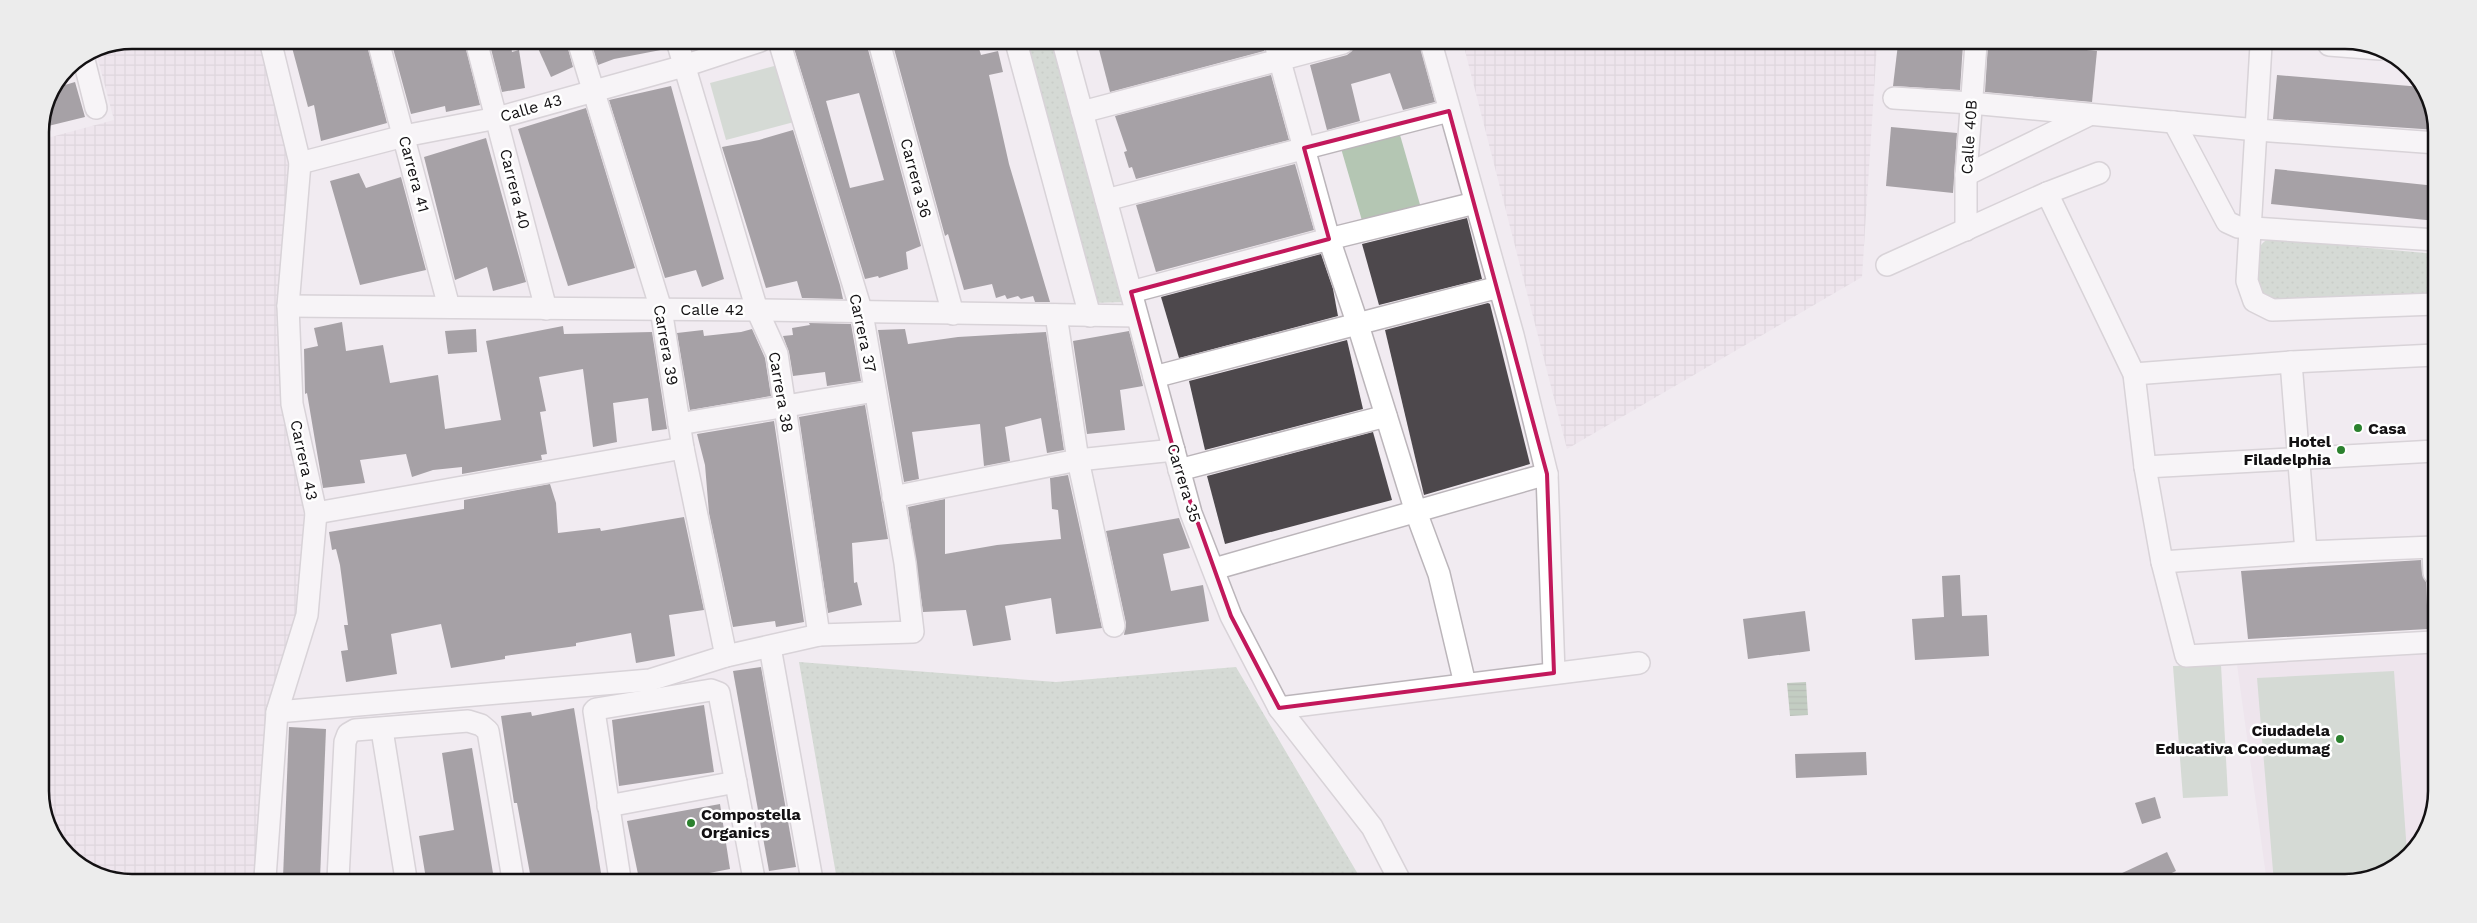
<svg xmlns="http://www.w3.org/2000/svg" width="2477" height="923" font-family="'Work Sans',sans-serif">
<style>
.built{fill:#eadee9}
.industrial{fill:url(#industrial-grid)}
.grass{fill:url(#grass-dots)}
.garden{fill:#b4c6b3}
.water{fill:url(#water-rules)}
.building{fill:#4d484c;fill-rule:evenodd}
.lines{fill:none;stroke-linecap:round;stroke-linejoin:round}
.minor-casing{stroke:#bbb5ba;stroke-width:24}
.minor{stroke:#fff;stroke-width:21}
.marked{fill:none;stroke:#c2185b;stroke-width:4;stroke-linejoin:round}
.poi-dot{fill:#2b812e;stroke:#fff;stroke-width:2}
.labels{text-anchor:middle;dominant-baseline:central;stroke-width:5;stroke-linejoin:round;paint-order:stroke}
.street-label{font-size:16px;fill:#131113;stroke:#fff}
.poi-label{font-size:16px;font-weight:bold;fill:#131113;stroke:#fff;text-anchor:start}
.rim{fill:none;stroke:#131113;stroke-width:2.5}
</style>
<defs>
<pattern id="industrial-grid" width="8" height="8" patternUnits="userSpaceOnUse" patternTransform="scale(1.25)"><rect width="8" height="8" fill="#eadee9"/><path d="M0 4h8M4 0v8" fill="none" stroke="#c8bdc7"/></pattern>
<pattern id="grass-dots" width="8" height="8" patternUnits="userSpaceOnUse" patternTransform="scale(1.25)"><rect width="8" height="8" fill="#b4c6b3"/><path d="M2 2h.1M6 6h.1" fill="none" stroke="#9aa999" stroke-width="1.8" stroke-linecap="round"/></pattern>
<pattern id="water-rules" width="6" height="5" patternUnits="userSpaceOnUse" patternTransform="scale(1.25)"><rect width="6" height="5" fill="#8da88b"/><path d="M0 2.5h6" fill="none" stroke="#728770"/></pattern>
</defs>
<rect width="100%" height="100%" fill="#f1ebf1"/>
<path class="built" d="M 2433,644 L 2432,821 L 2397,867 L 2346,883 L 2267,883 L 2236,657 Z"/>
<g class="industrial">
<path d="M 131,40 L 267,40 L 304,165 L 295,333 L 310,545 L 287,719 L 275,878 L 102,878 L 59,847 L 40,798 L 40,140 L 114,120 L 95,48 Z"/>
<path d="M 1463,43 L 1877,44 L 1862,277 L 1567,449 Z"/>
</g>
<g class="grass">
<path d="M 1018,42 L 1059,42 L 1128,302 L 1090,303 Z"/>
<path d="M 2272,239 L 2436,254 L 2436,295 L 2267,302 L 2256,286 L 2261,245 L 2265,241 Z"/>
<path d="M 799,662 L 1056,682 L 1236,667 L 1362,881 L 837,880 Z"/>
</g>
<g class="garden">
<path d="M 778,65 L 794,122 L 726,140 L 710,83 Z"/>
<path d="M 1398,128 L 1421,208 L 1363,224 L 1340,145 Z"/>
<path d="M 2221,665 L 2228,796 L 2183,798 L 2173,666 Z"/>
<path d="M 2394,671 L 2407,853 L 2397,867 L 2346,883 L 2274,883 L 2257,678 Z"/>
</g>
<path class="water" d="M 1806,682 L 1808,715 L 1790,716 L 1787,683 Z"/>
<g class="building">
<path d="M 290,40 L 366,41 L 387,123 L 321,141 L 314,105 L 308,107 Z"/>
<path d="M 391,41 L 464,41 L 480,105 L 446,112 L 445,106 L 411,114 Z"/>
<path d="M 489,41 L 510,41 L 512,52 L 519,50 L 525,88 L 502,92 Z"/>
<path d="M 556,41 L 566,41 L 573,67 L 551,77 L 537,46 Z"/>
<path d="M 591,41 L 665,41 L 666,49 L 614,59 L 598,65 Z"/>
<path d="M 806,41 L 866,42 L 921,246 L 906,252 L 908,269 L 879,278 L 878,276 L 865,279 L 793,45 ZM 859,93 L 884,180 L 850,188 L 826,101 Z"/>
<path d="M 903,42 L 977,42 L 981,55 L 998,51 L 1003,72 L 989,75 L 1009,164 L 1050,302 L 1035,302 L 1033,296 L 1021,299 L 1018,296 L 1007,299 L 1005,295 L 996,298 L 992,284 L 964,290 L 948,234 L 945,236 L 893,45 Z"/>
<path d="M 1097,42 L 1263,42 L 1264,51 L 1110,92 Z"/>
<path d="M 1355,43 L 1419,43 L 1435,102 L 1403,110 L 1390,73 L 1351,84 L 1360,121 L 1327,130 L 1310,65 L 1347,55 L 1352,51 Z"/>
<path d="M 1898,44 L 1963,44 L 1960,90 L 1893,86 Z"/>
<path d="M 1988,44 L 2025,44 L 2097,51 L 2092,102 L 1985,92 Z"/>
<path d="M 1271,75 L 1289,140 L 1136,179 L 1132,167 L 1129,168 L 1124,152 L 1127,151 L 1115,116 Z"/>
<path d="M 2277,75 L 2422,87 L 2437,130 L 2273,119 Z"/>
<path d="M 75,82 L 85,117 L 40,128 L 58,87 Z"/>
<path d="M 671,86 L 724,279 L 702,287 L 696,270 L 665,278 L 609,100 Z"/>
<path d="M 586,108 L 635,268 L 568,286 L 518,129 Z"/>
<path d="M 1891,127 L 1957,133 L 1953,193 L 1886,186 Z"/>
<path d="M 793,130 L 840,285 L 843,299 L 802,298 L 797,281 L 766,288 L 722,147 L 759,140 Z"/>
<path d="M 486,138 L 526,282 L 493,291 L 487,267 L 455,280 L 424,157 Z"/>
<path d="M 1295,164 L 1314,230 L 1156,272 L 1136,205 Z"/>
<path d="M 2275,169 L 2436,186 L 2436,221 L 2271,204 Z"/>
<path d="M 359,173 L 366,188 L 401,177 L 426,270 L 360,285 L 330,181 Z"/>
<path d="M 1467,218 L 1482,279 L 1379,305 L 1362,244 Z"/>
<path d="M 1321,254 L 1333,289 L 1338,316 L 1179,358 L 1161,297 Z"/>
<path d="M 1488,303 L 1490,304 L 1530,464 L 1424,495 L 1385,330 Z"/>
<path d="M 342,322 L 346,351 L 383,345 L 390,383 L 438,375 L 445,429 L 501,420 L 486,341 L 563,326 L 564,334 L 652,332 L 667,429 L 652,431 L 648,398 L 613,403 L 617,442 L 593,447 L 583,369 L 539,377 L 546,411 L 540,412 L 547,454 L 541,455 L 542,460 L 462,474 L 462,467 L 433,470 L 412,477 L 406,454 L 360,460 L 365,483 L 323,488 L 307,393 L 305,394 L 304,349 L 318,346 L 314,328 Z"/>
<path d="M 809,323 L 851,324 L 861,381 L 827,386 L 825,372 L 793,376 L 789,352 L 783,336 L 793,335 L 792,328 L 810,325 Z"/>
<path d="M 476,329 L 477,352 L 448,354 L 445,331 Z"/>
<path d="M 752,329 L 765,358 L 771,396 L 690,410 L 677,333 L 703,330 L 704,336 L 741,332 Z"/>
<path d="M 905,329 L 908,344 L 958,337 L 1046,332 L 1064,450 L 1047,453 L 1041,418 L 1005,427 L 1010,461 L 984,466 L 980,424 L 912,432 L 919,479 L 904,482 L 878,330 Z"/>
<path d="M 1129,331 L 1143,386 L 1120,390 L 1125,430 L 1087,434 L 1073,341 Z"/>
<path d="M 1347,340 L 1363,409 L 1205,450 L 1189,381 Z"/>
<path d="M 865,405 L 888,539 L 852,543 L 854,583 L 857,582 L 862,605 L 828,613 L 799,417 Z"/>
<path d="M 774,421 L 804,622 L 776,627 L 775,621 L 733,627 L 709,513 L 705,465 L 697,434 Z"/>
<path d="M 1373,432 L 1392,500 L 1225,544 L 1207,476 Z"/>
<path d="M 1068,475 L 1102,628 L 1056,634 L 1051,598 L 1005,606 L 1011,640 L 973,646 L 966,610 L 923,612 L 908,507 L 945,499 L 945,554 L 997,545 L 1061,539 L 1058,510 L 1052,509 L 1050,478 Z"/>
<path d="M 550,484 L 556,503 L 558,533 L 600,528 L 601,531 L 684,517 L 704,610 L 669,615 L 675,656 L 636,663 L 631,633 L 576,643 L 576,646 L 505,656 L 505,659 L 451,668 L 441,624 L 391,634 L 397,674 L 346,682 L 341,651 L 348,650 L 344,625 L 348,625 L 340,565 L 336,549 L 332,550 L 329,532 L 464,509 L 464,500 Z"/>
<path d="M 1179,518 L 1190,548 L 1163,554 L 1171,591 L 1203,585 L 1209,621 L 1124,635 L 1126,623 L 1106,531 Z"/>
<path d="M 2421,560 L 2422,574 L 2426,582 L 2428,629 L 2248,639 L 2241,571 Z"/>
<path d="M 1960,575 L 1962,616 L 1987,615 L 1989,656 L 1915,660 L 1912,619 L 1944,617 L 1942,576 Z"/>
<path d="M 1805,611 L 1810,651 L 1748,659 L 1743,619 Z"/>
<path d="M 761,667 L 796,867 L 769,871 L 733,671 Z"/>
<path d="M 704,705 L 714,772 L 619,786 L 612,720 Z"/>
<path d="M 574,708 L 602,879 L 531,879 L 517,803 L 514,803 L 501,716 L 531,712 L 532,716 Z"/>
<path d="M 289,727 L 326,729 L 320,879 L 283,878 Z"/>
<path d="M 472,748 L 494,879 L 426,879 L 419,836 L 454,830 L 442,753 Z"/>
<path d="M 1866,752 L 1867,775 L 1796,778 L 1795,754 Z"/>
<path d="M 2155,797 L 2161,818 L 2142,824 L 2135,803 Z"/>
<path d="M 720,804 L 730,869 L 678,879 L 639,879 L 627,821 Z"/>
<path d="M 2167,852 L 2176,871 L 2151,883 L 2103,882 Z"/>
</g>
<g class="lines">
<g class="minor-casing">
<g id="minor">
<path d="M 378,41 L 449,307"/>
<path d="M 476,41 L 546,309"/>
<path d="M 578,41 L 661,309 L 683,448 L 726,656"/>
<path d="M 677,41 L 757,310 L 777,354 L 819,635"/>
<path d="M 879,42 L 953,314"/>
<path d="M 1016,42 L 1090,316"/>
<path d="M 1063,42 L 1191,513 L 1231,616 L 1279,708 L 1372,827 L 1400,881"/>
<path d="M 1275,43 L 1329,239 L 1358,325 L 1416,512 L 1439,574 L 1465,684"/>
<path d="M 1431,43 L 1513,335 L 1547,474 L 1554,673"/>
<path d="M 2261,45 L 2247,281 L 2254,301 L 2272,310 L 2436,304"/>
<path d="M 2329,45 L 2380,49"/>
<path d="M 83,56 L 96,108"/>
<path d="M 1894,98 L 1971,103 L 2257,130 L 2437,143"/>
<path d="M 1082,112 L 1343,43"/>
<path d="M 2174,122 L 2227,222 L 2238,227 L 2436,240"/>
<path d="M 300,163 L 404,136 L 497,118 L 684,66 L 760,41"/>
<path d="M 1966,175 L 2089,115"/>
<path d="M 2047,193 L 2134,374 L 2145,467 L 2162,562 L 2186,656 L 2433,642"/>
<path d="M 1106,200 L 1449,111"/>
<path d="M 1966,230 L 1966,175 L 1976,44"/>
<path d="M 1887,265 L 2047,193 L 2099,173"/>
<path d="M 1131,292 L 1329,239 L 1475,203"/>
<path d="M 288,306 L 757,310 L 1137,316"/>
<path d="M 1056,315 L 1078,460 L 1114,626"/>
<path d="M 2291,362 L 2306,552"/>
<path d="M 2134,374 L 2291,362 L 2435,355"/>
<path d="M 1154,377 L 1499,287"/>
<path d="M 679,424 L 875,391"/>
<path d="M 2145,467 L 2435,451"/>
<path d="M 1179,470 L 1386,416"/>
<path d="M 893,497 L 1078,460 L 1174,450"/>
<path d="M 316,513 L 683,448"/>
<path d="M 2433,547 L 2434,573"/>
<path d="M 2162,562 L 2306,552 L 2434,547"/>
<path d="M 1214,569 L 1547,474"/>
<path d="M 770,647 L 812,880"/>
<path d="M 1279,708 L 1639,663"/>
<path d="M 277,712 L 650,680 L 726,656 L 819,635 L 913,632 L 905,563 L 862,313 L 779,41"/>
<path d="M 382,730 L 406,879"/>
<path d="M 608,806 L 736,782"/>
<path d="M 265,878 L 277,712 L 307,615 L 316,513 L 292,404 L 288,306 L 300,163 L 270,40"/>
<path d="M 338,879 L 345,742 L 348,734 L 355,730 L 468,721 L 481,725 L 488,731 L 513,879"/>
<path d="M 620,879 L 594,711 L 596,709 L 711,690 L 719,693 L 754,879"/>
</g>
</g>
<use href="#minor" class="minor"/>
</g>
<path d="M0 0H2477V923H0ZM 1449,111 L 1547,474 L 1554,673 L 1279,708 L 1231,616 L 1179,470 L 1131,292 L 1329,239 L 1304,148 Z" fill="#f1ebf1" fill-opacity=".55" fill-rule="evenodd"/>
<path class="marked" d="M 1449,111 L 1547,474 L 1554,673 L 1279,708 L 1231,616 L 1179,470 L 1131,292 L 1329,239 L 1304,148 Z"/>
<g class="poi-dot">
<circle cx="2358" cy="428" r="5"/>
<circle cx="2341" cy="450" r="5"/>
<circle cx="2340" cy="739" r="5"/>
<circle cx="691" cy="823" r="5"/>
</g>
<g class="labels">
<g class="street-label">
<text transform="translate(531 108) rotate(-16)">Calle 43</text>
<text transform="translate(1969 137) rotate(-86)">Calle 40B</text>
<text transform="translate(414 174) rotate(75)">Carrera 41</text>
<text transform="translate(916 178) rotate(75)">Carrera 36</text>
<text transform="translate(515 189) rotate(76)">Carrera 40</text>
<text x="712" y="309">Calle 42</text>
<text transform="translate(863 333) rotate(78)">Carrera 37</text>
<text transform="translate(666 345) rotate(80)">Carrera 39</text>
<text transform="translate(781 392) rotate(80)">Carrera 38</text>
<text transform="translate(304 460) rotate(78)">Carrera 43</text>
<text transform="translate(1184 483) rotate(73)">Carrera 35</text>
</g>
<g class="poi-label">
<text x="2368" y="428">Casa</text>
<text x="2331" y="441" text-anchor="end">Hotel<tspan x="2331" dy="18">Filadelphia</tspan></text>
<text x="2330" y="730" text-anchor="end">Ciudadela<tspan x="2330" dy="18">Educativa Cooedumag</tspan></text>
<text x="701" y="814">Compostella<tspan x="701" dy="18">Organics</tspan></text>
</g>
</g>
<path d="M0 0H2477V923H0ZM132 49H2345A83 83 0 0 1 2428 132V791A83 83 0 0 1 2345 874H132A83 83 0 0 1 49 791V132A83 83 0 0 1 132 49Z" fill="#ececec" fill-rule="evenodd"/>
<path class="rim" d="M132 49H2345A83 83 0 0 1 2428 132V791A83 83 0 0 1 2345 874H132A83 83 0 0 1 49 791V132A83 83 0 0 1 132 49Z"/>
</svg>
